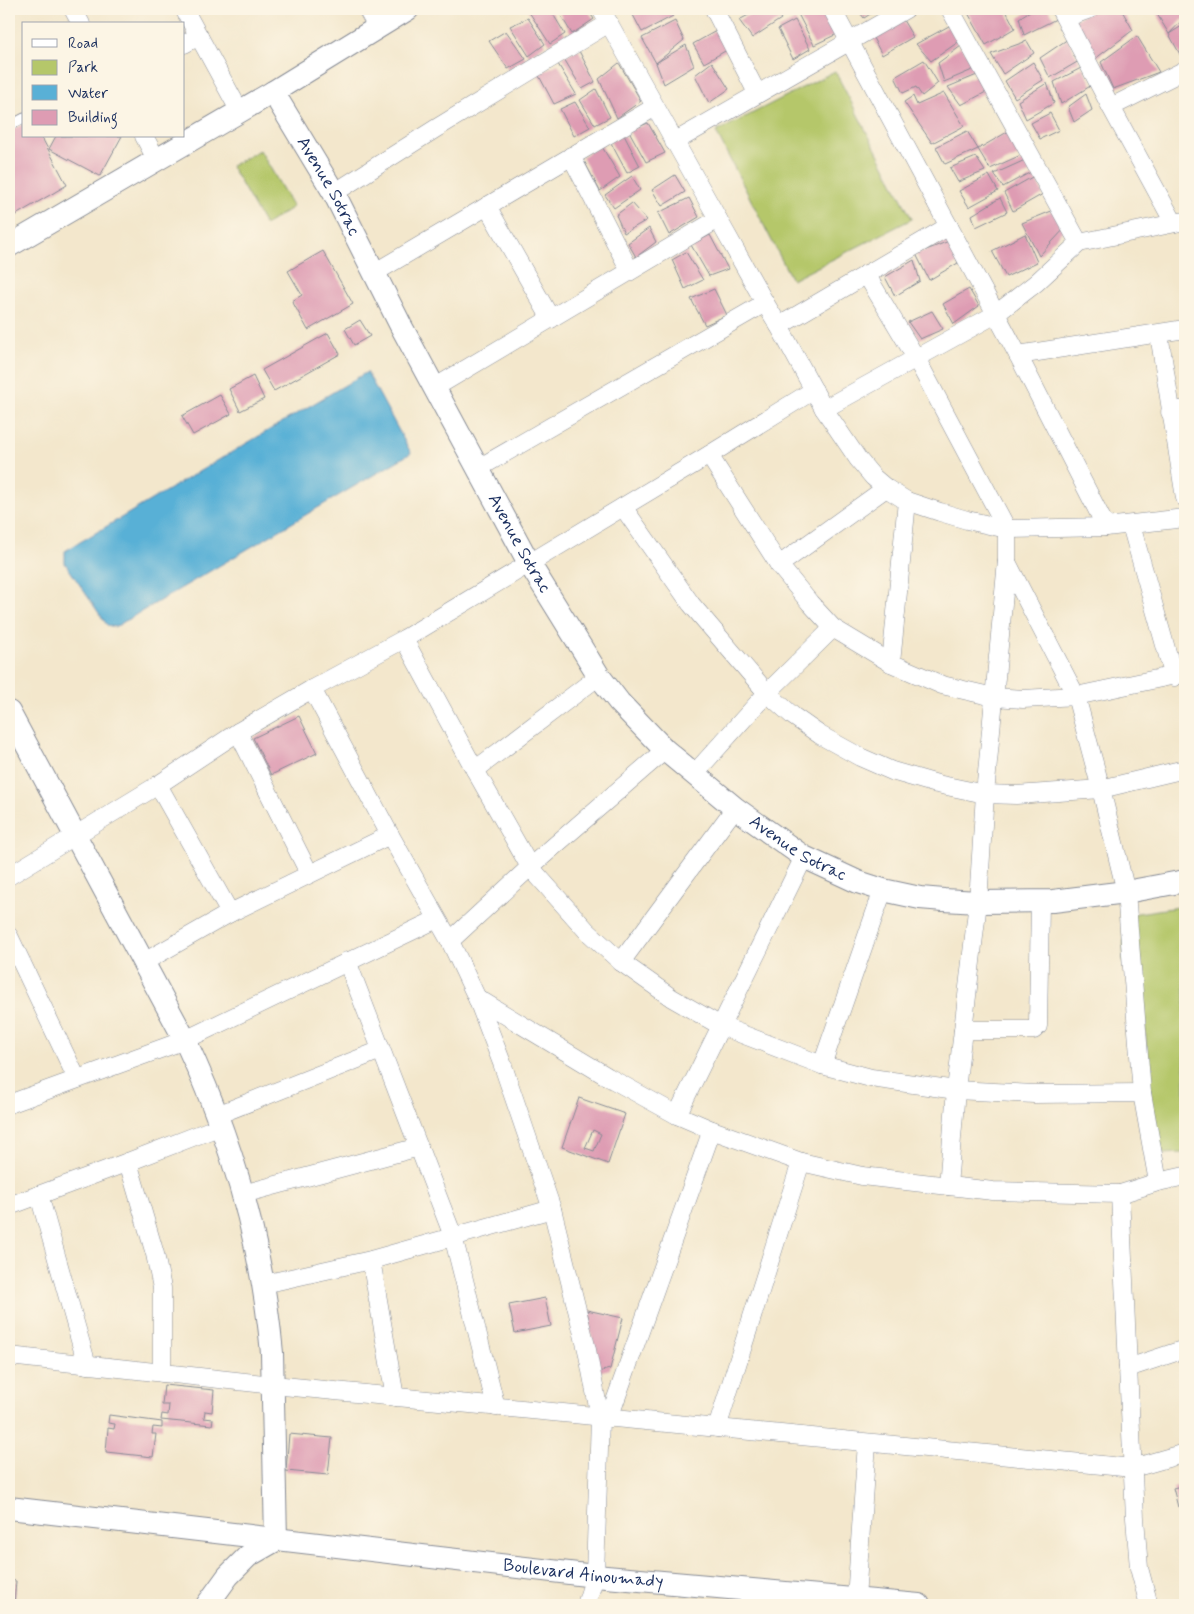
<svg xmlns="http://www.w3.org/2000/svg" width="1194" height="1614" font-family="Mynerve,sans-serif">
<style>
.green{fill:#b5c76a;stroke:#687b64}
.water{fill:#59b0d6;stroke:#3a709a}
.building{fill:#de9cb3;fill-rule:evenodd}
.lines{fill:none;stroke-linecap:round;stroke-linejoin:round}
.service-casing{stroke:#878b95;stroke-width:11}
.minor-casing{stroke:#878b95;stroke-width:19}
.tertiary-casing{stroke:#878b95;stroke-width:24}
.service{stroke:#fff;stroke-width:9}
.minor{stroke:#fff;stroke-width:18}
.tertiary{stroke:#fff;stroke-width:22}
.labels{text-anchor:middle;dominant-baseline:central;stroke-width:4;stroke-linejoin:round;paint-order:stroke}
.street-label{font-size:18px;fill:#1b2f5e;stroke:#fcf5e5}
</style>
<rect width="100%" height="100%" fill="#fcf5e5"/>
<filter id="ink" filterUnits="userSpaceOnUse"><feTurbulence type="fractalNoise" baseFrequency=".02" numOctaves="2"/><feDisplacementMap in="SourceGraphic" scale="10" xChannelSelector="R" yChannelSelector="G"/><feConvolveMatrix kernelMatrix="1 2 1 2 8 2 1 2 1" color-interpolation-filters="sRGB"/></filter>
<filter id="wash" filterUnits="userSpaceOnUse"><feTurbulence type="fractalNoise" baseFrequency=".0096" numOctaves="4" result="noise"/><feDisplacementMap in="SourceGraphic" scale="20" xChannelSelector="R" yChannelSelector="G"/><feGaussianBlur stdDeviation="1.12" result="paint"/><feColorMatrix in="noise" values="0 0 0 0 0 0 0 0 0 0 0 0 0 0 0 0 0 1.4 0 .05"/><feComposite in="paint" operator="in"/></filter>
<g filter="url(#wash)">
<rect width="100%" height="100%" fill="#f3e7cc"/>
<g class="green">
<path d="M 835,71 L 912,219 L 792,280 L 716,132 Z"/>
<path d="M 260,150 L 293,207 L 265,225 L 231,166 Z"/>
<path d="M 1185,906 L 1185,1153 L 1161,1154 L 1154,1151 L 1143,998 C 1145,989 1148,977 1139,970 C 1135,967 1128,966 1123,964 L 1124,915 Z"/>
</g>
<path class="water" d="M 367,372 L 411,453 L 115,627 L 107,625 L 65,563 L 65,551 Z"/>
<g id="blocks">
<g class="building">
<path d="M 527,9 L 550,9 L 565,34 L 550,44 Z"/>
<path d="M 557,9 L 587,9 L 594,19 L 572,34 Z"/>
<path d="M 644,9 L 669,9 L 673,16 L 642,32 L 633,15 Z"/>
<path d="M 760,9 L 774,9 L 781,19 L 752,38 L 739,20 Z"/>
<path d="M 805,9 L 823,9 L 837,34 L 814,45 L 797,12 Z"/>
<path d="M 857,9 L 878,9 L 864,18 Z"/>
<path d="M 976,9 L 1005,9 L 1015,28 L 986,45 L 968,13 Z"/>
<path d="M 1033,9 L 1048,9 L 1056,19 L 1024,35 L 1019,18 Z"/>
<path d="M 1096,9 L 1121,9 L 1133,30 L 1095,59 L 1074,20 Z"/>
<path d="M 1154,9 L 1184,9 L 1185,17 L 1169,34 Z"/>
<path d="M 528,18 L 545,44 L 529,56 L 510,26 Z"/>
<path d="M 795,20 L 810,49 L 793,59 L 778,29 Z"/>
<path d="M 903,20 L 913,37 L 882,55 L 873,38 Z"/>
<path d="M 675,21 L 684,40 L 656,63 L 686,45 L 694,66 L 664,84 L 656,63 L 642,38 Z"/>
<path d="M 1185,24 L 1185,59 L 1183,60 L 1169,34 Z"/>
<path d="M 949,26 L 961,40 L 931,61 L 916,44 Z"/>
<path d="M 506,31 L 526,59 L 508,69 L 489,41 Z"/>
<path d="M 716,31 L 727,50 L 704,63 L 693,44 Z"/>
<path d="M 1137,36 L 1159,72 L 1113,89 L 1101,62 Z"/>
<path d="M 1068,39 L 1079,61 L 1050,78 L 1040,58 Z"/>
<path d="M 1027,41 L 1034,53 L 1003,74 L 991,54 Z"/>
<path d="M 961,46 L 977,68 L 944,82 L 938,63 Z"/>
<path d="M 578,49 L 595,82 L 582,89 L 563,57 Z"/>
<path d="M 924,60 L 938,83 L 922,96 L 916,87 L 903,93 L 895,77 Z"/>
<path d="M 712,62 L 729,89 L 709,103 L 695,75 Z"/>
<path d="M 1033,62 L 1043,80 L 1015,98 L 1005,81 Z"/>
<path d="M 619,63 L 641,101 L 617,118 L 599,79 Z"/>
<path d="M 558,64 L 576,94 L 554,104 L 538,74 Z"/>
<path d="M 1083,67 L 1092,85 L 1061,104 L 1054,82 Z"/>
<path d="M 977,75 L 988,91 L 961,105 L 948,87 Z"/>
<path d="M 1047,83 L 1054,103 L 1026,119 L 1018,101 Z"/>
<path d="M 596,89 L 610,117 L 595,125 L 580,100 Z"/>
<path d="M 944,93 L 964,126 L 932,143 L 904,102 L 913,96 L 917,105 Z"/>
<path d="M 1086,94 L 1092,110 L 1074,122 L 1068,107 Z"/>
<path d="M 575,102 L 590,127 L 574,136 L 560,109 Z"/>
<path d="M 1050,113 L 1059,130 L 1040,139 L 1031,123 Z"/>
<path d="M 648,123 L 665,153 L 646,162 L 629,131 Z"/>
<path d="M 24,124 L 24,136 L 41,136 L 67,185 L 9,219 L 9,131 Z"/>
<path d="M 967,131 L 978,149 L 945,164 L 936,147 Z"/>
<path d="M 1009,131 L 1021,155 L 990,169 L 978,149 Z"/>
<path d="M 624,135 L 640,166 L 627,173 L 610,141 Z"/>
<path d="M 56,136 L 122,136 L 100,176 L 49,149 Z"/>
<path d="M 601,145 L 620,177 L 600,191 L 582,157 Z"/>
<path d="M 976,157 L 985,171 L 958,182 L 950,168 Z"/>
<path d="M 1025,160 L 1031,172 L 1003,187 L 994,174 Z"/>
<path d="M 675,175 L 685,192 L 662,206 L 652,190 Z"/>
<path d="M 989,175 L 998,191 L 969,207 L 959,191 Z"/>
<path d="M 632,176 L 640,190 L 614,208 L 605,195 Z"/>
<path d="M 1034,176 L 1043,194 L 1013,211 L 1004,193 Z"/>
<path d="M 689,198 L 699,217 L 669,235 L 658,213 Z"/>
<path d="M 1000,198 L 1007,212 L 976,227 L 972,215 Z"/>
<path d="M 632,203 L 647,220 L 624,233 L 616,215 Z"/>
<path d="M 1054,210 L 1065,228 L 1039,256 L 1022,223 Z"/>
<path d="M 649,228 L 656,242 L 636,257 L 628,243 Z"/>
<path d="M 1025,234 L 1037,262 L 1006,277 L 992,251 Z"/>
<path d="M 710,235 L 728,269 L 709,276 L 691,245 Z"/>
<path d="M 949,241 L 958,263 L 929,280 L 916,254 Z"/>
<path d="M 323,251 L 353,304 L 308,330 L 292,301 L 302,295 L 288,271 Z"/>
<path d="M 686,252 L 703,280 L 685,289 L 672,260 Z"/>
<path d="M 914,260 L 920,281 L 895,296 L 885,277 Z"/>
<path d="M 714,289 L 727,315 L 705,325 L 691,299 Z"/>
<path d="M 969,289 L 979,306 L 954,324 L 943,304 Z"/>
<path d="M 932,311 L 943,329 L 920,339 L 908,322 Z"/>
<path d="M 360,320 L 370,336 L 354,345 L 345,329 Z"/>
<path d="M 328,333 L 340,354 L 274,391 L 262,370 Z"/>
<path d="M 253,376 L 264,399 L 240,411 L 229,389 Z"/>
<path d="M 220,395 L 231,414 L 193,435 L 182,416 Z"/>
<path d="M 299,716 L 317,753 L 271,775 L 253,738 Z"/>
<path d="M 579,1098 L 625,1114 L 608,1164 L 562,1147 ZM 593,1130 L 601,1134 L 594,1151 L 585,1148 Z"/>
<path d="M 545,1298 L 551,1326 L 515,1333 L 509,1305 Z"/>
<path d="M 587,1310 L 623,1318 L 610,1369 L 598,1372 Z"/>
<path d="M 164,1385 L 214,1390 L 212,1412 L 205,1411 L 204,1418 L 213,1419 L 212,1425 L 161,1420 L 162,1414 L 168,1415 L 169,1405 L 162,1405 Z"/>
<path d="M 109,1415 L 162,1422 L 162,1428 L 153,1427 L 152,1434 L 156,1434 L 153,1457 L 106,1452 L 108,1428 L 114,1429 L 115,1424 L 108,1423 Z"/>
<path d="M 289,1434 L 332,1438 L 328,1475 L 286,1471 Z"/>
<path d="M 1185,1485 L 1185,1514 L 1182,1506 L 1178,1507 L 1173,1488 Z"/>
<path d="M 9,1580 L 16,1581 L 14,1605 L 9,1605 Z"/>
</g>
</g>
</g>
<g filter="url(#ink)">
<use href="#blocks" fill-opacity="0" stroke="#878b95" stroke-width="1"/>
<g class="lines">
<g class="service-casing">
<path id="service" d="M 9,126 L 24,118"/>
</g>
<g class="minor-casing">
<g id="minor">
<path d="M 73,9 L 81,24"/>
<path d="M 184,9 L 239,110"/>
<path d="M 367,9 L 377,27"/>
<path d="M 601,9 L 718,219 L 765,303 L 779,326 L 824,409 L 858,459 L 873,477 L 886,488 L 907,501 L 940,512 L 967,520 L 1007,529 L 1106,527 L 1185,518"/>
<path d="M 714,9 L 757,93"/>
<path d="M 832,9 L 1018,355 L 1106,527"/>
<path d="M 950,9 L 1079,243"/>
<path d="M 1060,9 L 1111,107 L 1174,223"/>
<path d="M 1065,18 L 1090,9"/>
<path d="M 184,44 L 199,36"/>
<path d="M 1111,107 L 1185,70"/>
<path d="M 144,136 L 156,159"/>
<path d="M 674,142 L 906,9"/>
<path d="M 571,156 L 630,271"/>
<path d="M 334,193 L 435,129 L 609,23"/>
<path d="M 487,206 L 551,319"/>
<path d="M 374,273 L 655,107"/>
<path d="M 866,274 L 916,358 L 1007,529 L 1007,561 L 985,794 L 978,902 L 956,1090 L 948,1186"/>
<path d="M 779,326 L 949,226"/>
<path d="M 1159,334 L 1185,498"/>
<path d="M 1018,355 L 1185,329"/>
<path d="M 434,388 L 718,219"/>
<path d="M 824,409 L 996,314 L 1036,283 L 1079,243 L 1185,221"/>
<path d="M 1170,412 L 1185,409"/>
<path d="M 709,455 L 779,565 L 810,603 L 833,628 L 891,663 L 942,685 L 994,697 L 1023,699 L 1076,696 L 1185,673"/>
<path d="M 477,469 L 765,303"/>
<path d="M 623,507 L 691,604 L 767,693 L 793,716 L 820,735 L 860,757 L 892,771 L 937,784 L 985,794 L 1016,795 L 1101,789 L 1185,769"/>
<path d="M 1131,525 L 1174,677"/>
<path d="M 1007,562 L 1076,696 L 1101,789 L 1126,892 L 1142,1093"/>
<path d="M 779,565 L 886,488"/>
<path d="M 404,639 L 475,770 L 530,867 L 587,931 L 621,962 L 672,998 L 721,1026 L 822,1065 L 871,1078 L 956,1090 L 1034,1094 L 1142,1093 L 1158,1182"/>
<path d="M 891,663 L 907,501"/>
<path d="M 312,689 L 390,835 L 450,941 L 477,998 L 502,1063 L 552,1209 L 587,1350 L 600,1417 L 595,1576 L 586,1605"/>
<path d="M 238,732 L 309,873"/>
<path d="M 475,770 L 599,676"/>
<path d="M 694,774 L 767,693 L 833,628"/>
<path d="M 158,785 L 230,913"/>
<path d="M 9,876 L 158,785 L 238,732 L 312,689 L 404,639 L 709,455 L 814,390"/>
<path d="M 9,936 L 77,1079"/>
<path d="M 450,941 L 530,867 L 665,750"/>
<path d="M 347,961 L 453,1236 L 496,1407"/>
<path d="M 144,962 L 230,913 L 390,835"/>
<path d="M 621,962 L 735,808"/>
<path d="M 477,998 L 608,1077 L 677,1115 L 712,1130 L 801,1162 L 862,1176 L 993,1191 L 1120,1194 L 1158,1182 L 1185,1176"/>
<path d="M 963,1030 L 1034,1030 L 1038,1026 L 1040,901"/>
<path d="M 822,1065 L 883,890"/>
<path d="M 9,1104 L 185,1040 L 437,919"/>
<path d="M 217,1115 L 381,1050"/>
<path d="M 677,1115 L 804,857"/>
<path d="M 128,1162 L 155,1254 L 162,1288 L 162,1373"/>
<path d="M 243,1194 L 419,1147"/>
<path d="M 1120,1194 L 1135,1518 L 1139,1568 L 1149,1605"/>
<path d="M 39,1195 L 87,1365"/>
<path d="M 9,1206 L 128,1162 L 221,1126"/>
<path d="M 371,1260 L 395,1397"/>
<path d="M 264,1284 L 371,1260 L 552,1209"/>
<path d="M 9,1356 L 273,1385 L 1133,1468 L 1185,1453"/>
<path d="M 1128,1368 L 1185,1349"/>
<path d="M 609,1418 L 712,1130"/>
<path d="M 717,1428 L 801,1162"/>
<path d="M 856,1599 L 867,1443"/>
</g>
</g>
<g class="tertiary-casing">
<g id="tertiary">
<path d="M 273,92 L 408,9"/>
<path id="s1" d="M 9,246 L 273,92 L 334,193 L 401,326 L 529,563 L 599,676 L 619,702 L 665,750 L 735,808 L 804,857 L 858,882 L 883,890 L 920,898 L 944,900 L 978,902 L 1053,901 L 1126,892 L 1185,881"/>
<path d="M 9,712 L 185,1040 C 232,1140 262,1243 272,1353 L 276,1540"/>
<path id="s2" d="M 9,1508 L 595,1576 L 919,1605"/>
<path d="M 207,1605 L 228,1576 L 248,1556 L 276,1540"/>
</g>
</g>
<use href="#service" class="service"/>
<use href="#minor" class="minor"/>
<use href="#tertiary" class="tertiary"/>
</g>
</g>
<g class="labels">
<g class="street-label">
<text stroke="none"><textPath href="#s1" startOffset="415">Avenue Sotrac</textPath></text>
<text stroke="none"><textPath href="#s1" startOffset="820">Avenue Sotrac</textPath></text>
<text stroke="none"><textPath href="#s1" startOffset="1240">Avenue Sotrac</textPath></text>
<text stroke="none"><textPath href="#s2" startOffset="578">Boulevard Ainoumady</textPath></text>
</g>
</g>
<rect width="1194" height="1614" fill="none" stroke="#fcf5e5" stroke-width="30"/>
<rect x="22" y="22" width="162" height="115" fill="#fcf5e5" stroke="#a2a6af"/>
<rect x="32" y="39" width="25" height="8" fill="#ffffff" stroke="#a2a6af"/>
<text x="68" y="48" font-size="15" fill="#1b2f5e">Road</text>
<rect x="32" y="60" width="25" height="15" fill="#b5c76a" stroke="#a2a6af"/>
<text x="68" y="72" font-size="15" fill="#1b2f5e">Park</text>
<rect x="32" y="85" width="25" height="15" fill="#59b0d6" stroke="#a2a6af"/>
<text x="68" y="98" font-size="15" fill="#1b2f5e">Water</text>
<rect x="32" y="110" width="25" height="15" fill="#de9cb3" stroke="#a2a6af"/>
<text x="68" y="122" font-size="15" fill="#1b2f5e">Building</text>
</svg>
